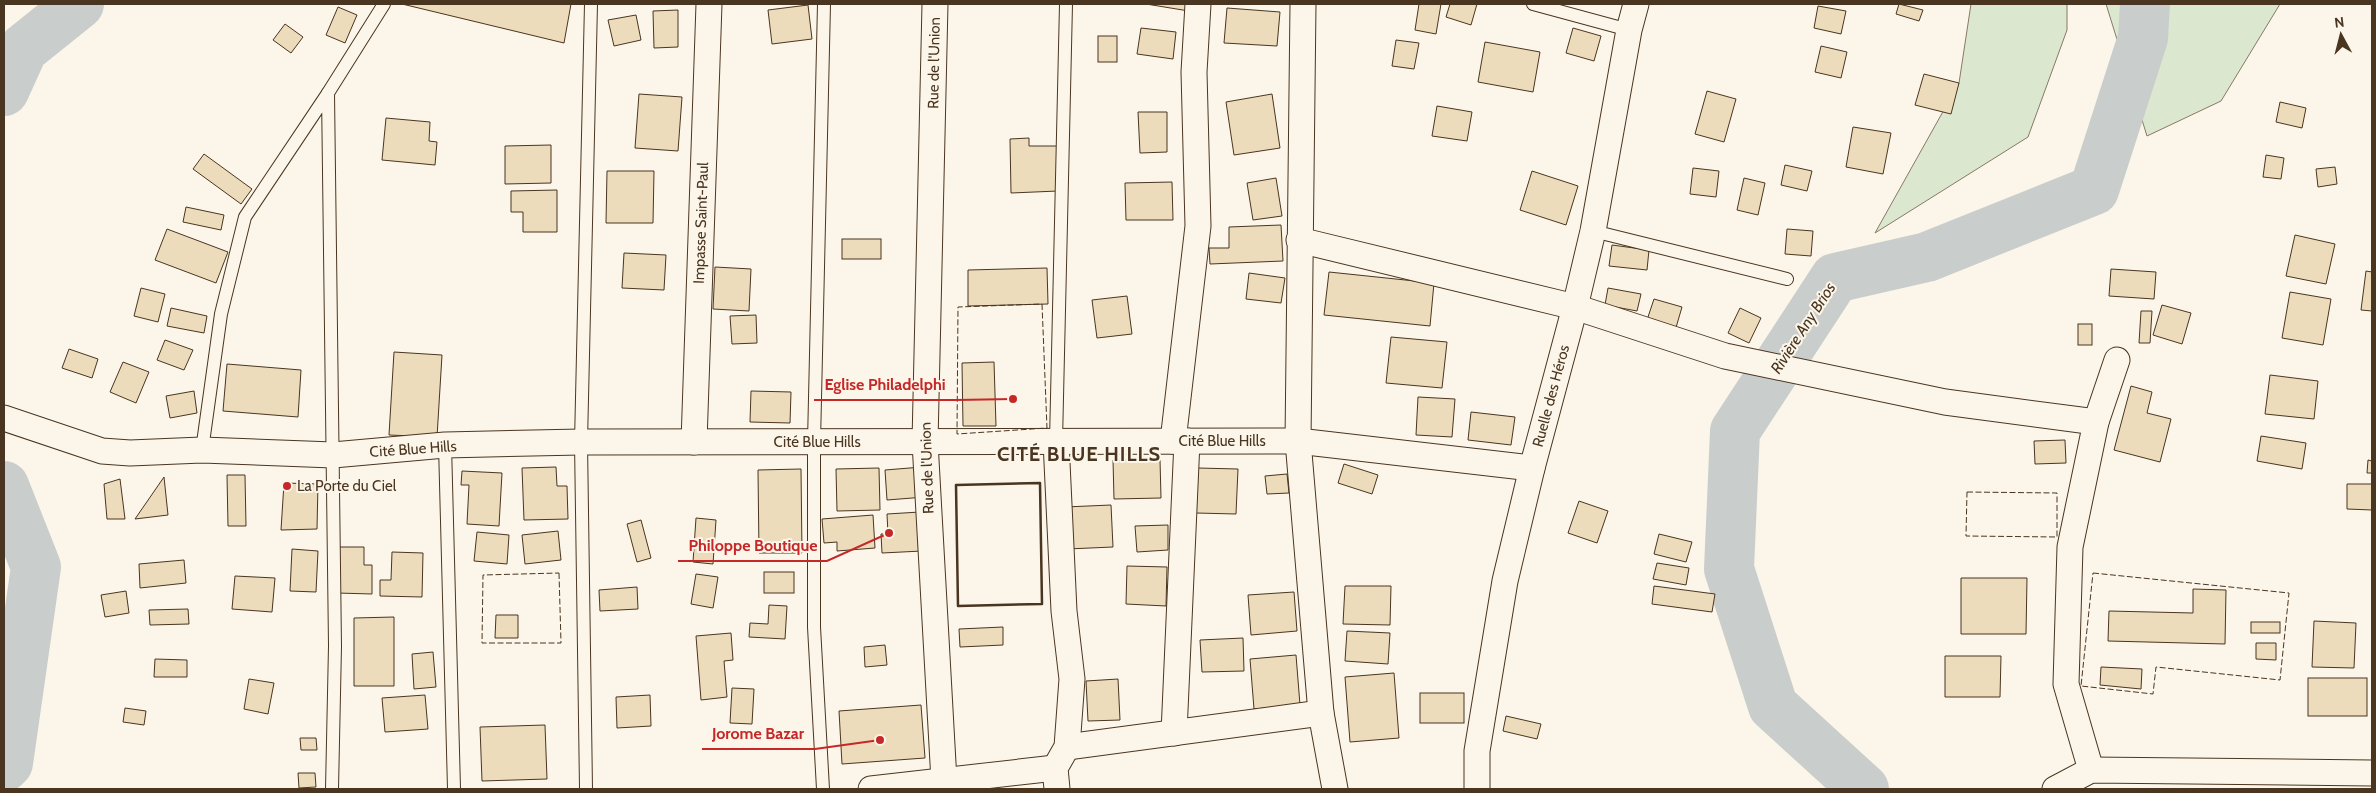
<svg xmlns="http://www.w3.org/2000/svg" width="2376" height="793" font-family="Cabin,sans-serif">
<style>
.green{fill:#dce7d0;stroke:#887966}
.lines{fill:none;stroke-linecap:round;stroke-linejoin:round}
.river{stroke:#c9cecd;stroke-width:50}
.building{fill:#ecdcbc;stroke:#4a3520}
.service-casing{stroke:#4a3520;stroke-width:14}
.minor-casing{stroke:#4a3520;stroke-width:27}
.service{stroke:#fbf6e9;stroke-width:12}
.minor{stroke:#fbf6e9;stroke-width:25}
.fence{stroke:#4a3520;stroke-width:1;stroke-dasharray:6 2.5;stroke-linecap:butt}
.wall{stroke:#4a3520;stroke-width:2.5}
.poi-dot{fill:#c62828;stroke:#fbf6e9;stroke-width:2}
.labels{text-anchor:middle;dominant-baseline:central;stroke-width:4;stroke-linejoin:round;paint-order:stroke}
.street-label{font-size:15px;fill:#4a3520;stroke:#fbf6e9}
.poi-label{font-size:15px;fill:#4a3520;stroke:#fbf6e9;text-anchor:start}
.water-label{font-size:16px;font-style:italic;fill:#4a3520;stroke:#fbf6e9}
.district-label{font-size:20px;font-weight:bold;letter-spacing:1px;fill:#4a3520;stroke:#fbf6e9}
.leader{fill:none;stroke:#c62828;stroke-width:2}
.callout-dot{fill:#c62828;stroke:#fbf6e9;stroke-width:2}
.callout-label{font-size:16px;text-anchor:middle;font-weight:bold;fill:#c62828;stroke:#fbf6e9;stroke-width:4;stroke-linejoin:round;paint-order:stroke}
</style>
<rect width="100%" height="100%" fill="#fbf6e9"/>
<g class="green">
<path d="M 1971,4 L 2067,4 L 2067,30 L 2028,137 L 1875,233 L 1959,83 Z"/>
<path d="M 2106,4 L 2280,4 L 2221,101 L 2147,136 Z"/>
</g>
<g class="lines">
<g class="river">
<path d="M 4,91 L 23,49 L 79,4"/>
<path d="M 4,486 L 36,567 L 8,763 L 4,767"/>
<path d="M 1864,789 L 1773,706 L 1729,569 L 1735,431 L 1835,278 L 1927,257 L 2094,190 L 2143,38 L 2145,4"/>
</g>
</g>
<g class="building">
<path d="M 402,4 L 571,4 L 564,43 Z"/>
<path d="M 1146,4 L 1197,4 L 1195,12 Z"/>
<path d="M 1419,4 L 1441,4 L 1436,34 L 1415,30 Z"/>
<path d="M 1450,4 L 1477,4 L 1471,25 L 1446,17 Z"/>
<path d="M 1899,4 L 1923,10 L 1919,21 L 1896,14 Z"/>
<path d="M 808,5 L 812,39 L 772,44 L 768,10 Z"/>
<path d="M 1818,6 L 1846,11 L 1841,34 L 1814,28 Z"/>
<path d="M 338,7 L 357,15 L 345,43 L 326,35 Z"/>
<path d="M 1227,8 L 1280,12 L 1277,46 L 1224,43 Z"/>
<path d="M 678,10 L 678,47 L 654,48 L 653,11 Z"/>
<path d="M 636,15 L 641,40 L 614,46 L 608,20 Z"/>
<path d="M 285,24 L 303,37 L 291,53 L 273,40 Z"/>
<path d="M 1141,28 L 1176,32 L 1173,59 L 1137,54 Z"/>
<path d="M 1573,28 L 1601,36 L 1594,61 L 1566,53 Z"/>
<rect x="1098" y="36" width="19" height="26"/>
<path d="M 1396,40 L 1419,43 L 1414,69 L 1392,66 Z"/>
<path d="M 1485,42 L 1540,52 L 1533,92 L 1478,82 Z"/>
<path d="M 1821,46 L 1847,52 L 1841,78 L 1815,72 Z"/>
<path d="M 1924,74 L 1959,83 L 1951,114 L 1915,105 Z"/>
<path d="M 1707,91 L 1736,99 L 1724,142 L 1695,134 Z"/>
<path d="M 639,94 L 682,97 L 678,151 L 635,148 Z"/>
<path d="M 1272,94 L 1280,148 L 1234,155 L 1226,102 Z"/>
<path d="M 2280,102 L 2306,108 L 2302,128 L 2276,122 Z"/>
<path d="M 1437,106 L 1472,112 L 1467,141 L 1432,136 Z"/>
<path d="M 1138,112 L 1167,112 L 1167,152 L 1140,153 Z"/>
<path d="M 386,118 L 430,122 L 429,141 L 437,142 L 435,165 L 382,160 Z"/>
<path d="M 1853,127 L 1891,133 L 1883,174 L 1846,167 Z"/>
<path d="M 1029,138 L 1029,146 L 1057,146 L 1058,191 L 1011,193 L 1010,139 Z"/>
<path d="M 551,145 L 551,183 L 505,184 L 505,146 Z"/>
<path d="M 204,154 L 252,189 L 241,204 L 193,169 Z"/>
<path d="M 2266,155 L 2284,158 L 2281,179 L 2263,177 Z"/>
<path d="M 1785,165 L 1812,171 L 1807,191 L 1781,185 Z"/>
<path d="M 2335,167 L 2337,184 L 2318,187 L 2316,169 Z"/>
<path d="M 1693,168 L 1719,171 L 1716,197 L 1690,194 Z"/>
<path d="M 607,171 L 654,171 L 653,223 L 606,223 Z"/>
<path d="M 1532,171 L 1578,186 L 1566,225 L 1520,210 Z"/>
<path d="M 1276,178 L 1282,216 L 1253,220 L 1247,183 Z"/>
<path d="M 1744,178 L 1765,183 L 1758,215 L 1737,210 Z"/>
<path d="M 1172,182 L 1173,220 L 1126,220 L 1125,183 Z"/>
<path d="M 557,190 L 557,232 L 523,232 L 523,212 L 511,212 L 511,191 Z"/>
<path d="M 186,207 L 224,215 L 221,230 L 183,222 Z"/>
<path d="M 1281,225 L 1283,261 L 1210,264 L 1209,248 L 1229,248 L 1229,227 Z"/>
<path d="M 167,229 L 228,252 L 216,283 L 155,260 Z"/>
<path d="M 1787,229 L 1813,231 L 1811,256 L 1785,254 Z"/>
<path d="M 2295,235 L 2335,244 L 2326,284 L 2286,276 Z"/>
<rect x="842" y="239" width="39" height="20"/>
<path d="M 1612,245 L 1649,250 L 1647,270 L 1609,266 Z"/>
<path d="M 624,253 L 666,255 L 664,290 L 622,288 Z"/>
<path d="M 715,267 L 751,269 L 749,311 L 713,309 Z"/>
<path d="M 1047,268 L 1048,304 L 968,306 L 968,270 Z"/>
<path d="M 2111,269 L 2156,272 L 2154,299 L 2109,296 Z"/>
<path d="M 2366,271 L 2372,272 L 2372,311 L 2361,310 Z"/>
<path d="M 1329,272 L 1434,283 L 1430,326 L 1324,315 Z"/>
<path d="M 1249,273 L 1285,278 L 1281,303 L 1246,299 Z"/>
<path d="M 141,288 L 165,294 L 158,322 L 134,316 Z"/>
<path d="M 1608,288 L 1641,294 L 1637,311 L 1605,305 Z"/>
<path d="M 2290,292 L 2331,299 L 2323,345 L 2282,338 Z"/>
<path d="M 1127,296 L 1132,334 L 1097,338 L 1092,300 Z"/>
<path d="M 1654,299 L 1682,307 L 1675,331 L 1646,323 Z"/>
<path d="M 2162,305 L 2191,313 L 2182,344 L 2153,335 Z"/>
<path d="M 171,308 L 207,316 L 204,333 L 167,326 Z"/>
<path d="M 1740,308 L 1761,318 L 1749,343 L 1728,333 Z"/>
<path d="M 2141,311 L 2152,311 L 2150,343 L 2139,343 Z"/>
<path d="M 756,315 L 757,343 L 732,344 L 730,316 Z"/>
<rect x="2078" y="324" width="14" height="21"/>
<path d="M 1391,337 L 1447,342 L 1442,388 L 1386,383 Z"/>
<path d="M 165,340 L 193,350 L 184,370 L 157,360 Z"/>
<path d="M 69,349 L 98,359 L 92,378 L 62,368 Z"/>
<path d="M 394,352 L 442,355 L 437,437 L 389,435 Z"/>
<path d="M 123,362 L 149,372 L 136,403 L 110,392 Z"/>
<path d="M 994,362 L 996,426 L 963,426 L 962,363 Z"/>
<path d="M 227,364 L 301,370 L 298,417 L 223,411 Z"/>
<path d="M 2270,375 L 2318,381 L 2314,419 L 2265,414 Z"/>
<path d="M 2131,386 L 2152,392 L 2147,413 L 2171,419 L 2160,462 L 2114,450 Z"/>
<path d="M 194,391 L 197,413 L 170,418 L 166,396 Z"/>
<path d="M 751,391 L 791,392 L 790,423 L 750,422 Z"/>
<path d="M 1418,397 L 1455,399 L 1452,437 L 1416,435 Z"/>
<path d="M 1471,412 L 1515,417 L 1511,445 L 1468,440 Z"/>
<path d="M 2261,436 L 2306,443 L 2302,469 L 2257,461 Z"/>
<path d="M 2065,440 L 2066,463 L 2035,464 L 2034,441 Z"/>
<path d="M 1113,460 L 1160,460 L 1161,498 L 1114,499 Z"/>
<path d="M 2368,460 L 2372,461 L 2372,473 L 2367,473 Z"/>
<path d="M 1344,464 L 1378,475 L 1372,494 L 1338,483 Z"/>
<path d="M 556,467 L 557,486 L 567,486 L 568,519 L 524,520 L 522,468 Z"/>
<path d="M 922,467 L 925,497 L 887,500 L 885,470 Z"/>
<path d="M 879,468 L 880,510 L 837,511 L 836,469 Z"/>
<path d="M 1198,468 L 1238,469 L 1236,514 L 1196,513 Z"/>
<path d="M 801,469 L 802,553 L 759,553 L 758,470 Z"/>
<path d="M 462,471 L 502,473 L 499,526 L 467,524 L 469,485 L 461,485 Z"/>
<path d="M 1287,474 L 1289,493 L 1267,494 L 1265,476 Z"/>
<path d="M 227,475 L 245,475 L 246,526 L 228,526 Z"/>
<path d="M 164,477 L 168,515 L 135,519 Z"/>
<path d="M 120,479 L 125,519 L 107,519 L 104,484 Z"/>
<path d="M 284,483 L 318,484 L 317,529 L 281,530 Z"/>
<path d="M 2347,484 L 2372,484 L 2372,510 L 2347,509 Z"/>
<path d="M 1579,501 L 1608,511 L 1597,543 L 1568,533 Z"/>
<path d="M 1111,505 L 1113,547 L 1067,549 L 1065,507 Z"/>
<path d="M 920,512 L 922,551 L 882,553 L 881,534 L 888,534 L 887,514 Z"/>
<path d="M 873,515 L 875,548 L 837,551 L 837,542 L 824,543 L 822,519 Z"/>
<path d="M 696,518 L 716,520 L 713,564 L 693,562 Z"/>
<path d="M 641,520 L 651,558 L 637,562 L 627,524 Z"/>
<path d="M 1168,525 L 1168,550 L 1137,552 L 1135,526 Z"/>
<path d="M 558,531 L 561,560 L 525,564 L 522,535 Z"/>
<path d="M 477,532 L 509,535 L 507,564 L 474,561 Z"/>
<path d="M 1659,534 L 1692,542 L 1686,562 L 1654,554 Z"/>
<path d="M 338,547 L 364,547 L 364,565 L 372,565 L 372,594 L 337,593 Z"/>
<path d="M 292,549 L 318,551 L 316,592 L 290,591 Z"/>
<path d="M 392,552 L 423,553 L 422,597 L 380,596 L 380,580 L 391,580 Z"/>
<path d="M 184,560 L 186,583 L 140,588 L 139,564 Z"/>
<path d="M 1657,563 L 1689,568 L 1686,585 L 1653,579 Z"/>
<path d="M 1127,566 L 1167,567 L 1166,606 L 1126,604 Z"/>
<rect x="764" y="572" width="30" height="21"/>
<path d="M 696,574 L 718,577 L 713,608 L 691,604 Z"/>
<path d="M 235,576 L 275,578 L 272,612 L 232,609 Z"/>
<path d="M 1961,578 L 2027,578 L 2026,634 L 1961,634 Z"/>
<path d="M 1345,586 L 1391,586 L 1390,625 L 1343,624 Z"/>
<path d="M 1654,586 L 1715,594 L 1712,612 L 1652,604 Z"/>
<path d="M 637,587 L 638,609 L 600,611 L 599,590 Z"/>
<path d="M 2193,589 L 2226,590 L 2225,644 L 2108,641 L 2109,611 L 2193,613 Z"/>
<path d="M 126,591 L 129,613 L 105,617 L 101,595 Z"/>
<path d="M 1294,592 L 1297,631 L 1251,635 L 1248,595 Z"/>
<path d="M 769,605 L 787,606 L 785,639 L 749,637 L 750,623 L 768,624 Z"/>
<path d="M 188,609 L 189,624 L 150,625 L 149,610 Z"/>
<path d="M 496,615 L 518,615 L 518,638 L 495,638 Z"/>
<path d="M 394,617 L 394,686 L 354,686 L 354,618 Z"/>
<path d="M 2314,621 L 2356,623 L 2354,668 L 2312,667 Z"/>
<rect x="2251" y="622" width="29" height="11"/>
<path d="M 1003,627 L 1003,645 L 960,647 L 959,629 Z"/>
<path d="M 1347,631 L 1390,633 L 1388,664 L 1345,661 Z"/>
<path d="M 731,633 L 733,660 L 724,661 L 727,697 L 701,700 L 696,636 Z"/>
<path d="M 1243,638 L 1244,671 L 1202,672 L 1200,640 Z"/>
<path d="M 2256,643 L 2276,643 L 2276,660 L 2256,659 Z"/>
<path d="M 885,645 L 887,665 L 865,667 L 864,647 Z"/>
<path d="M 433,652 L 436,687 L 414,689 L 412,654 Z"/>
<path d="M 1296,655 L 1300,705 L 1254,709 L 1250,659 Z"/>
<path d="M 1945,656 L 2001,656 L 2000,697 L 1945,697 Z"/>
<path d="M 155,659 L 187,660 L 187,677 L 154,677 Z"/>
<path d="M 2101,667 L 2142,669 L 2141,689 L 2100,685 Z"/>
<path d="M 1394,673 L 1399,738 L 1350,742 L 1345,677 Z"/>
<rect x="2308" y="678" width="59" height="38"/>
<path d="M 249,679 L 274,683 L 268,714 L 244,709 Z"/>
<path d="M 1118,679 L 1120,720 L 1088,721 L 1086,681 Z"/>
<path d="M 732,688 L 754,689 L 752,724 L 730,723 Z"/>
<rect x="1420" y="693" width="44" height="30"/>
<path d="M 425,695 L 428,729 L 385,732 L 382,698 Z"/>
<path d="M 650,695 L 651,726 L 617,728 L 616,697 Z"/>
<path d="M 921,705 L 925,758 L 842,764 L 839,711 Z"/>
<path d="M 125,708 L 146,711 L 144,725 L 123,722 Z"/>
<path d="M 1506,716 L 1541,724 L 1537,739 L 1503,731 Z"/>
<path d="M 545,725 L 547,779 L 482,781 L 480,727 Z"/>
<path d="M 300,738 L 316,738 L 317,750 L 301,750 Z"/>
<path d="M 298,773 L 315,773 L 316,787 L 299,788 Z"/>
</g>
<g class="lines">
<g class="service-casing">
<g id="service">
<path d="M 1533,4 L 1629,30"/>
<path d="M 328,93 L 384,4"/>
<path d="M 1593,231 L 1787,279"/>
<path d="M 1056,441 L 1066,4"/>
<path d="M 445,445 L 454,789"/>
<path d="M 202,450 L 221,314 L 245,217 L 328,93 L 335,646 L 332,789"/>
<path d="M 586,789 L 581,442 L 591,4"/>
<path d="M 823,789 L 814,627 L 814,442 L 824,4"/>
</g>
</g>
<g class="minor-casing">
<g id="minor">
<path d="M 935,4 L 925,442 L 944,781"/>
<path d="M 1303,4 L 1298,441 L 1321,713 L 1335,789"/>
<path d="M 1299,240 L 1575,307 L 1725,356 L 1945,402 L 2096,422"/>
<path d="M 4,418 L 102,451 L 130,453 L 202,450 L 333,455 L 445,445 L 581,442 L 1298,441 L 1532,468"/>
<path d="M 1056,441 L 1064,611 L 1072,679 L 1067,747 L 1055,768 L 1057,789"/>
<path d="M 1173,441 L 1198,226 L 1194,72 L 1198,4"/>
<path d="M 694,442 L 709,4"/>
<path d="M 1174,733 L 1187,441"/>
<path d="M 1067,747 L 1321,713"/>
<path d="M 2091,770 L 2066,684 L 2070,547 L 2096,422 L 2117,360"/>
<path d="M 871,789 L 1055,768"/>
<path d="M 1477,789 L 1477,751 L 1505,581 L 1532,468 L 1575,307 L 1593,231 L 1629,30 L 1636,4"/>
<path d="M 2055,789 L 2091,770 L 2372,773"/>
</g>
</g>
<use href="#service" class="service"/>
<use href="#minor" class="minor"/>
<g class="fence">
<path d="M 1042,304 L 1047,428 L 957,434 L 958,307 Z"/>
<path d="M 1967,492 L 2057,493 L 2057,537 L 1966,536 Z"/>
<path d="M 559,573 L 561,643 L 482,643 L 483,575 Z"/>
<path d="M 2093,573 L 2289,593 L 2280,680 L 2156,667 L 2153,694 L 2081,686 Z"/>
</g>
<path class="wall" d="M 1040,483 L 1042,604 L 958,606 L 956,485 Z"/>
</g>
<circle class="poi-dot" cx="287" cy="486" r="5"/>
<g class="labels">
<g class="street-label">
<text transform="translate(934 63) rotate(-89)">Rue de l'Union</text>
<text transform="translate(701 223) rotate(-88)">Impasse Saint-Paul</text>
<text transform="translate(1551 396) rotate(-75)">Ruelle des Héros</text>
<text x="1222" y="441">Cité Blue Hills</text>
<text x="817" y="442">Cité Blue Hills</text>
<text transform="translate(413 449) rotate(-4)">Cité Blue Hills</text>
<text transform="translate(927 468) rotate(-92)">Rue de l'Union</text>
</g>
<g class="poi-label">
<text x="297" y="486">La Porte du Ciel</text>
</g>
<g class="water-label">
<text transform="translate(1803 328) rotate(-57)">Rivière Any Brios</text>
</g>
<g class="district-label">
<text x="1079" y="454">CITÉ BLUE HILLS</text>
</g>
</g>
<path class="leader" d="M1013 399L956 400H814M889 533L827 561H678M880 740L815 749H702"/>
<g class="callout-dot">
<circle cx="1013" cy="399" r="5"/>
<circle cx="889" cy="533" r="5"/>
<circle cx="880" cy="740" r="5"/>
</g>
<g class="callout-label">
<text x="885" y="390">Eglise Philadelphi</text>
<text x="753" y="551">Philoppe Boutique</text>
<text x="758" y="739">Jorome Bazar</text>
</g>
<rect width="2376" height="793" fill="none" stroke="#4a3520" stroke-width="10"/>
<g transform="translate(2341 35) rotate(353)" stroke="#fbf6e9" stroke-width="4" paint-order="stroke">
<path d="M0-4L9 19L0 12L-9 19Z" fill="#4a3520"/>
<text y="-8" font-size="14" font-weight="bold" text-anchor="middle" fill="#4a3520">N</text>
</g>
</svg>
